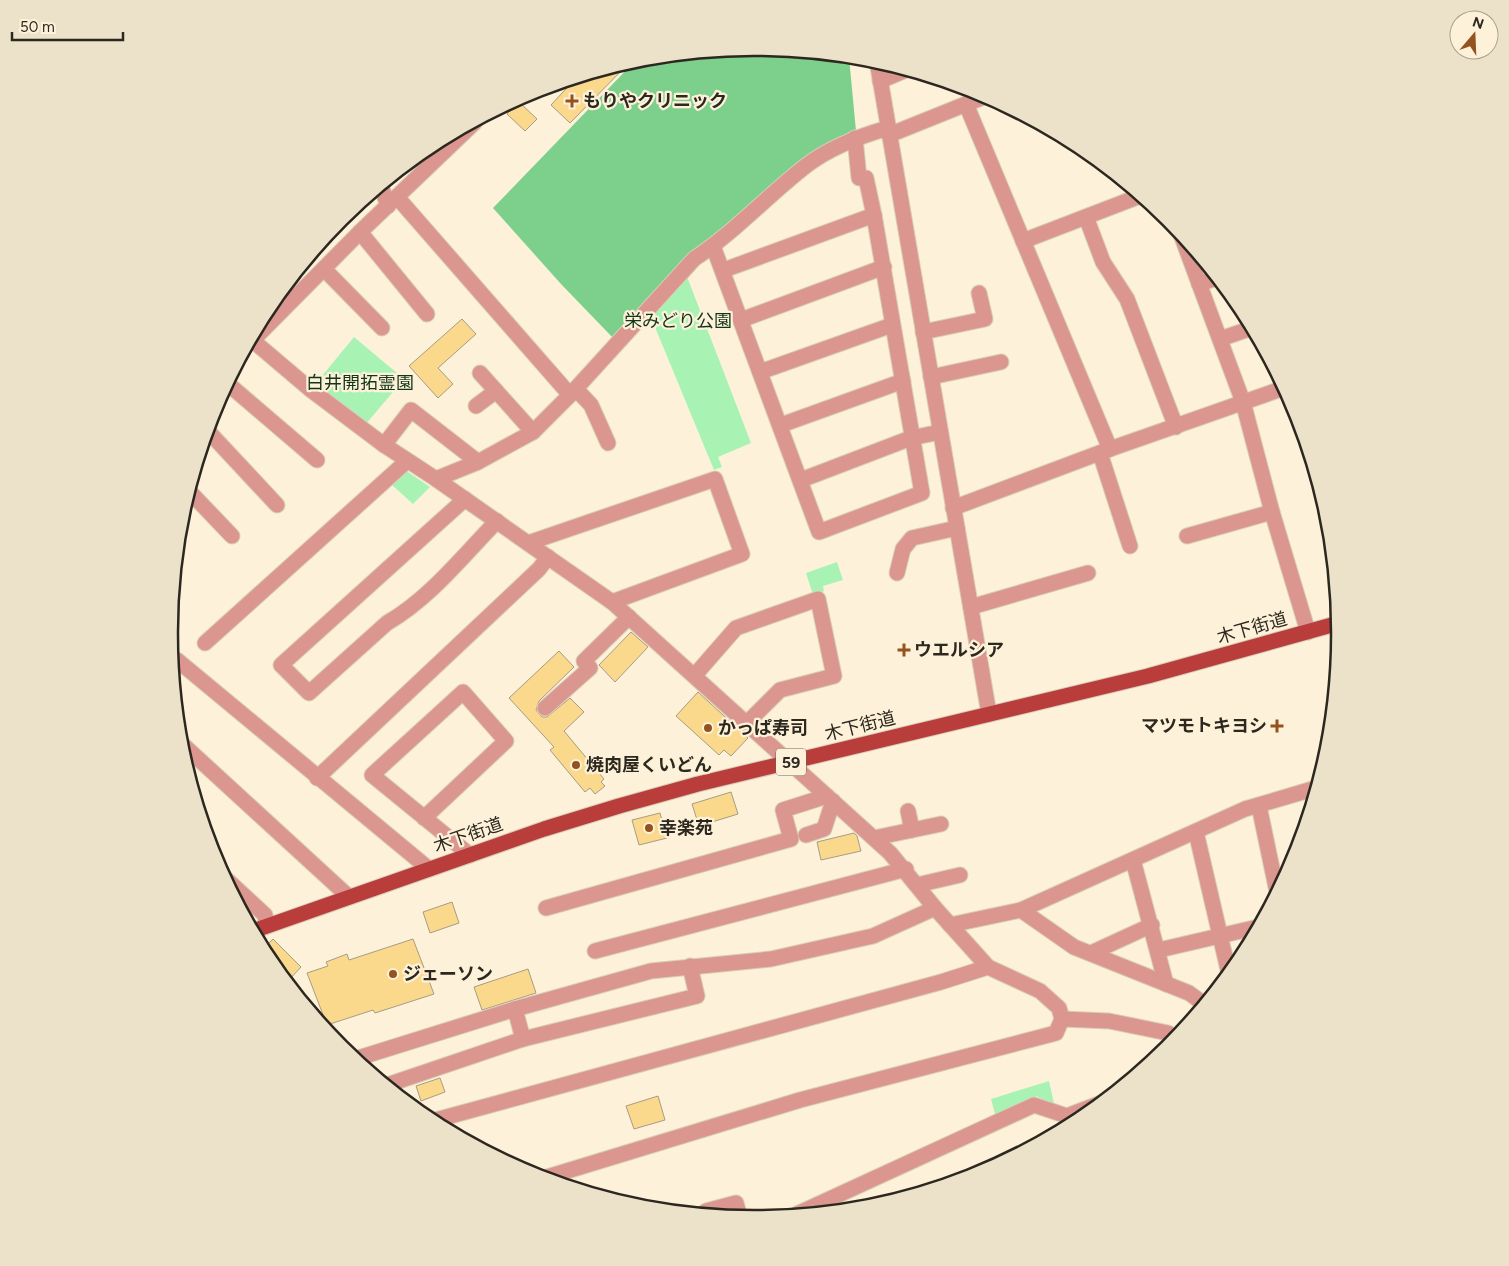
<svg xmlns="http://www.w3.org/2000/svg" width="1509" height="1266" font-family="Figtree,'Noto Sans JP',sans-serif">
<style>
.green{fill:#a8f3b4}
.forest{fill:#7cd08b}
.building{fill:#fbd98c;stroke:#a69c85}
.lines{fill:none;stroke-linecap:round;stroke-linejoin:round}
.minor-casing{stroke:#d8ceb8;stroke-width:17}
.major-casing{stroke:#d8ceb8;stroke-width:17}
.minor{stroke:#db968f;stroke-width:15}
.major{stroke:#b93d3b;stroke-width:15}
.poi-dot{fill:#93521e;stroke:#fdf2d9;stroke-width:2}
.labels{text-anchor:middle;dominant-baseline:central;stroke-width:4.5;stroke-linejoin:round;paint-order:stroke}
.shield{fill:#fdf2d9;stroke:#6b6557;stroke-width:1}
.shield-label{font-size:16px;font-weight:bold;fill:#2d281f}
.poi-label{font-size:18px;font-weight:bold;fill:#2d281f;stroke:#fdf2d9;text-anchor:start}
.park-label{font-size:18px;fill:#12351a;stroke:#fdf2d9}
.street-label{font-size:18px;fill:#2d281f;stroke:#fdf2d9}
.rim{fill:none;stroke:#2d281f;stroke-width:2.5}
</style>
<rect width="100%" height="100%" fill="#fdf2d9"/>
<g class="green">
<path d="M 686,274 L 751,443 L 718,457 L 722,467 L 714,470 L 650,315 Z"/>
<path d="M 354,337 L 404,379 L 365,425 L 313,387 Z"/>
<path d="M 405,470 L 430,487 L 413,504 L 392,485 Z"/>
<path d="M 837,562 L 843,580 L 823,586 L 824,591 L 813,595 L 806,573 Z"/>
<path d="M 1049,1081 L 1055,1108 L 1041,1103 L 1042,1099 L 1036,1096 L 1034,1101 L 996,1118 L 991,1099 Z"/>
</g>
<path class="forest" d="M 755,48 L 849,57 L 856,131 L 805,161 L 615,340 L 561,284 L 493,208 L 636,60 Z"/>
<g class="building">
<path d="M 630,62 L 570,123 L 551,105 L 576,78 Z"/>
<path d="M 519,102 L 537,119 L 525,131 L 507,114 Z"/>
<path d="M 462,319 L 476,334 L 438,368 L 453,384 L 438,398 L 409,366 Z"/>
<path d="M 631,632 L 648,647 L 615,682 L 599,665 Z"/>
<path d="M 559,651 L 574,667 L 539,701 L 536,710 L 542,717 L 547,717 L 570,698 L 584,712 L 564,731 L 604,779 L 601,782 L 605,786 L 595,794 L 590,788 L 585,792 L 550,750 L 554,747 L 509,698 Z"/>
<path d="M 698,692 L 748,738 L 731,756 L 724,750 L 719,755 L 676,716 Z"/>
<path d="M 731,792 L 738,814 L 699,826 L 692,804 Z"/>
<path d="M 660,813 L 667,838 L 639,845 L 632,820 Z"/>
<path d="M 854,833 L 857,836 L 861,851 L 821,860 L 817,842 Z"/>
<path d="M 452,902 L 459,923 L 430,933 L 423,912 Z"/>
<path d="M 273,939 L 301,967 L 287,982 L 263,949 Z"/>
<path d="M 413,939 L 434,994 L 375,1013 L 373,1010 L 327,1025 L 307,973 L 328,966 L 326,962 L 347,954 L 349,960 Z"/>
<path d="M 528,969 L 536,993 L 482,1010 L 474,987 Z"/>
<path d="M 440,1078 L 445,1092 L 421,1101 L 416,1086 Z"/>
<path d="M 658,1096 L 665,1120 L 634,1129 L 626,1106 Z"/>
</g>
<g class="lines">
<g class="minor-casing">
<g id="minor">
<path d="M 877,61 L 989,714"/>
<path d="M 880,81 L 906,70"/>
<path d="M 966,104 L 1110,449"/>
<path d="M 889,135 L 986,96"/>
<path d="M 381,186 L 388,206"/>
<path d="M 397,197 L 570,395"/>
<path d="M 1086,217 L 1103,262 L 1127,299 L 1176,427"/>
<path d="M 360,232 L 427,314"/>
<path d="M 1180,232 L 1243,402 L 1272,512 L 1308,632"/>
<path d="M 1023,241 L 1140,196"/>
<path d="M 713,246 L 819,532 L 922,493 L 874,215 L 866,178 L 859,178 L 855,138"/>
<path d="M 324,269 L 382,328"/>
<path d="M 724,270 L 874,215"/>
<path d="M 1199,284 L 1217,278"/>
<path d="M 741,320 L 884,267"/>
<path d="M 923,332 L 985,319 L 979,293"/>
<path d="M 253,335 L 258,345 L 311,390 L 384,445 L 436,479 L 612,602 L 890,853 L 935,908 L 988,967 L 1040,991 L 1059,1008 L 1062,1019 L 1056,1033 L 800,1100 L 544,1178"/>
<path d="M 1220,339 L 1252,328"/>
<path d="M 250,343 L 360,232 L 475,122"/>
<path d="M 760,372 L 892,325"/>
<path d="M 480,373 L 533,432"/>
<path d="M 931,377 L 1001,362"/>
<path d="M 227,383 L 317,460"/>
<path d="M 576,389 L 591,405 L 608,443"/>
<path d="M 476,406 L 496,391"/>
<path d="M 781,425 L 903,381"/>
<path d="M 207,430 L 277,505"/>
<path d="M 384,445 L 411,410 L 478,462"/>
<path d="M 1100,453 L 1130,546"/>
<path d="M 436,479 L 478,462 L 533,432 L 570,395 L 694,259 C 735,232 768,195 807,165 C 831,147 860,136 888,128"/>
<path d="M 801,480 L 911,438 L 940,432"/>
<path d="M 189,491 L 232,536"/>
<path d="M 465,499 L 281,665 L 309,693 L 387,623 C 429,599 463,556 497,521"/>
<path d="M 953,508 L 1110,449 L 1284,388"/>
<path d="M 1187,536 L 1272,512"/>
<path d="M 528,543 L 715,479 L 742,554 L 612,602"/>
<path d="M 897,573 L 903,549 L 912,538 L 957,528"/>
<path d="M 971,607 L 1088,573"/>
<path d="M 205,643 L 407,461"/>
<path d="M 172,664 L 177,660 L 429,869"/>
<path d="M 695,675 L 736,628 L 818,599 L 834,676 L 780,690 L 747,723"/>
<path d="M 545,708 L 590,668 L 584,661 L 629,617"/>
<path d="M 180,742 L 349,897"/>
<path d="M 317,778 L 539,569 L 548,557"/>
<path d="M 1259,806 L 1277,892"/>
<path d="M 908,811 L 912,830"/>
<path d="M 424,818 L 506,741 L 463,692 L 372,775 L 470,855"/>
<path d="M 1196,832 L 1229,974"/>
<path d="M 806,835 L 824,829 L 833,801"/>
<path d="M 874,838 L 941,824"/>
<path d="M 1133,860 L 1166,984"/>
<path d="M 225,878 L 265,915 L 267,926"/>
<path d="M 917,885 L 960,875"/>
<path d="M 546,908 L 791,839 L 783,810 L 827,796"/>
<path d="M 1021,910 L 1074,947 L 1189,993 L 1204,1004"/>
<path d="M 950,925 L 1021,910 L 1245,809 L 1316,788"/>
<path d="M 1159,950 L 1258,927"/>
<path d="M 595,951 L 906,869"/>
<path d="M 1091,953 L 1152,925"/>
<path d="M 515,1009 L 523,1039"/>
<path d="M 1062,1019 L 1109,1021 L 1168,1033"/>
<path d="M 355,1059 L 515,1009 L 651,971 L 771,959 L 873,936 L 935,908"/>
<path d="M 387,1085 L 523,1039 L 697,996 L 690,966"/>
<path d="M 432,1121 L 941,982 L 988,967"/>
<path d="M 706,1211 L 736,1203 L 740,1217"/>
<path d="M 797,1214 L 1034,1105 L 1067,1116 L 1101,1103"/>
</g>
</g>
<g class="major-casing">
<path id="major" d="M 253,931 L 544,829 L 619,806 L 698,784 L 1148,676 L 1339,623"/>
</g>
<use href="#minor" class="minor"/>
<use href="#major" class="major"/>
</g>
<g class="poi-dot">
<path d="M569.5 93.5h5v5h5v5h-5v5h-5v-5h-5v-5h5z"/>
<path d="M901.5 642.5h5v5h5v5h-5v5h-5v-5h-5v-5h5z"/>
<path d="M1274.5 718.5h5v5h5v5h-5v5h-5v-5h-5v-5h5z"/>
<circle cx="708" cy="728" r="5"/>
<circle cx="576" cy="765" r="5"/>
<circle cx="649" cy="828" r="5"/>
<circle cx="393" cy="974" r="5"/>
</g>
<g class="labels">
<rect class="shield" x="776" y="748.5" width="30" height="27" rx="4"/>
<g class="shield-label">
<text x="791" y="762">59</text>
</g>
<g class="poi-label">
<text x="583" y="101">もりやクリニック</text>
<text x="914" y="650">ウエルシア</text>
<text x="1267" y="726" text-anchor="end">マツモトキヨシ</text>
<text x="718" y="728">かっぱ寿司</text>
<text x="586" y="765">焼肉屋くいどん</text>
<text x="659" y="828">幸楽苑</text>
<text x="403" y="974">ジェーソン</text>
</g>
<g class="park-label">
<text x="678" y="321">栄みどり公園</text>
<text x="360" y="383">白井開拓霊園</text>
</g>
<g class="street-label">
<text transform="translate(1252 628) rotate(-16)">木下街道</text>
<text transform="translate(860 726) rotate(-14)">木下街道</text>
<text transform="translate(468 835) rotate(-19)">木下街道</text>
</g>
</g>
<path d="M0 0H1509V1266H0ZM754 56H755A576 576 0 0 1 1331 632V634A576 576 0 0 1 755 1210H754A576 576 0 0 1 178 634V632A576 576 0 0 1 754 56Z" fill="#ece2ca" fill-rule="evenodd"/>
<path class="rim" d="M754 56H755A576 576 0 0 1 1331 632V634A576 576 0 0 1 755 1210H754A576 576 0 0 1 178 634V632A576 576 0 0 1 754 56Z"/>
<g transform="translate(1474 35) rotate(19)"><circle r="24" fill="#fdf2d9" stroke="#aaa18f"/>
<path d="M0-4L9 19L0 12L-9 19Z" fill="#93521e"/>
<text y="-8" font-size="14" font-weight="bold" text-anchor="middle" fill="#2d281f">N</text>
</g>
<path d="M12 32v8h111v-8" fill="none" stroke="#2d281f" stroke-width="2.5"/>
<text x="20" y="32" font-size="15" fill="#2d281f" stroke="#fdf2d9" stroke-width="4" paint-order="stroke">50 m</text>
</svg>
